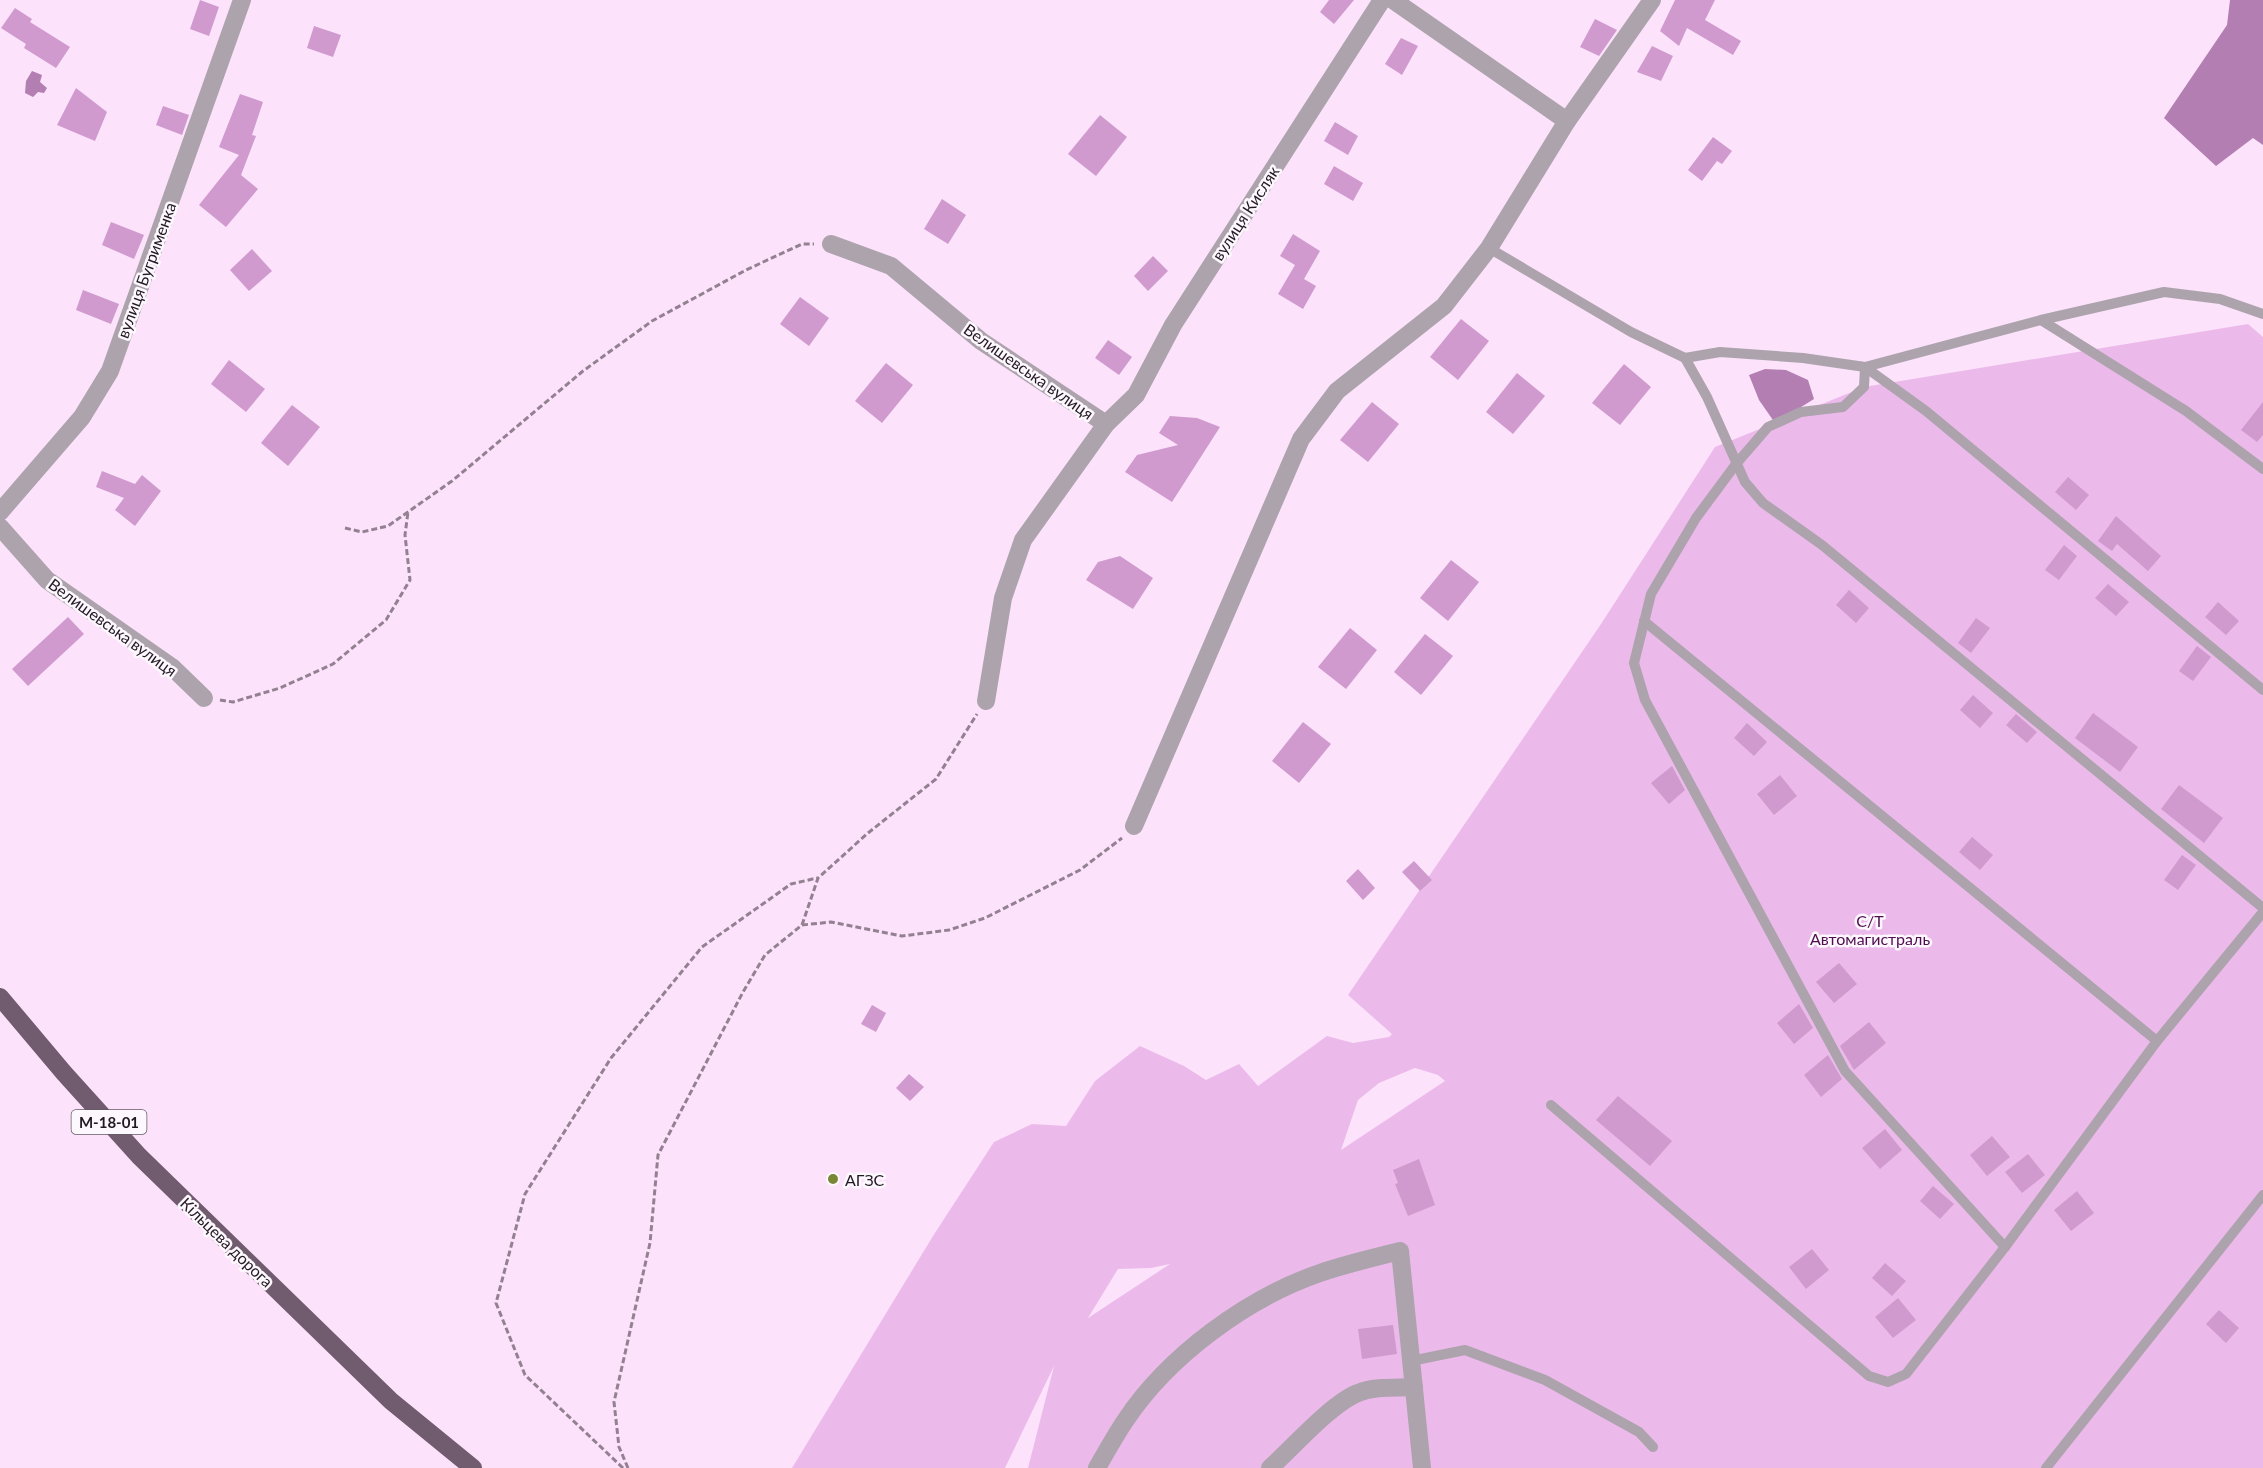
<svg xmlns="http://www.w3.org/2000/svg" width="2263" height="1468" font-family="Lato,sans-serif">
<style>
.green{fill:#ecbaea;fill-rule:evenodd}
.water{fill:#b37eb1}
.building{fill:#d09ace}
.lines{fill:none;stroke-linecap:round;stroke-linejoin:round}
.path{stroke:#938192;stroke-width:3;stroke-dasharray:6 3;stroke-linecap:butt}
.service{stroke:#ada3ad;stroke-width:10}
.minor{stroke:#ada3ad;stroke-width:18}
.trunk{stroke:#705c6e;stroke-width:18}
.poi-dot{fill:#798735;stroke:#fdf8fd;stroke-width:2}
.labels{text-anchor:middle;dominant-baseline:central;stroke-width:5;stroke-linejoin:round;paint-order:stroke}
.shield{fill:#fdf8fd;stroke:#645c64;stroke-width:1.5}
.shield-label{font-size:15px;font-weight:bold;fill:#221922}
.street-label{font-size:16px;fill:#221922;stroke:#fdf8fd}
.park-label{font-size:16px;fill:#500e50;stroke:#fdf8fd}
.poi-label{font-size:16px;fill:#221922;stroke:#fdf8fd;text-anchor:start}
</style>
<rect width="100%" height="100%" fill="#fce3fb"/>
<path class="green" d="M 2248,324 L 2263,337 L 2263,1468 L 1028,1468 L 1054,1366 L 1005,1468 L 792,1468 L 933,1236 L 994,1142 L 1032,1124 L 1066,1126 L 1095,1081 L 1140,1046 L 1184,1066 L 1206,1080 L 1239,1064 L 1258,1086 L 1327,1036 L 1353,1043 L 1389,1037 L 1392,1034 L 1348,995 L 1601,624 L 1715,447 L 1864,387 ZM 1415,1068 L 1438,1075 L 1445,1081 L 1341,1150 L 1358,1100 L 1379,1083 ZM 1170,1264 L 1088,1318 L 1118,1269 L 1151,1268 Z"/>
<g class="water">
<path d="M 2230,0 L 2263,0 L 2263,145 L 2253,138 L 2216,166 L 2164,118 L 2227,25 Z"/>
<path d="M 32,71 L 42,75 L 40,82 L 47,88 L 44,93 L 38,92 L 33,97 L 25,93 L 26,81 Z"/>
<path d="M 1765,369 L 1786,370 L 1808,380 L 1814,399 L 1775,423 L 1759,400 L 1749,375 Z"/>
</g>
<g class="building">
<path d="M 200,0 L 219,7 L 209,36 L 190,29 Z"/>
<path d="M 1329,0 L 1354,0 L 1334,24 L 1320,12 Z"/>
<path d="M 1675,0 L 1715,0 L 1705,20 L 1741,41 L 1733,55 L 1687,28 L 1679,46 L 1660,31 Z"/>
<path d="M 15,8 L 32,19 L 30,22 L 70,47 L 56,68 L 24,48 L 26,44 L 1,28 Z"/>
<path d="M 1595,19 L 1617,30 L 1599,56 L 1580,47 Z"/>
<path d="M 314,26 L 341,35 L 333,57 L 307,48 Z"/>
<path d="M 1401,38 L 1418,46 L 1402,75 L 1385,64 Z"/>
<path d="M 1652,46 L 1673,56 L 1661,81 L 1637,72 Z"/>
<path d="M 76,88 L 107,112 L 95,141 L 57,125 Z"/>
<path d="M 240,94 L 263,102 L 252,135 L 256,136 L 241,175 L 258,189 L 226,227 L 199,205 L 239,155 L 219,147 Z"/>
<path d="M 163,106 L 189,115 L 182,135 L 156,125 Z"/>
<path d="M 1100,115 L 1127,137 L 1096,176 L 1068,154 Z"/>
<path d="M 1335,122 L 1358,136 L 1348,155 L 1324,141 Z"/>
<path d="M 1713,137 L 1732,151 L 1722,164 L 1717,161 L 1702,181 L 1688,170 Z"/>
<path d="M 1334,166 L 1363,183 L 1353,201 L 1324,184 Z"/>
<path d="M 942,199 L 966,215 L 948,244 L 924,229 Z"/>
<path d="M 111,222 L 144,235 L 134,259 L 102,245 Z"/>
<path d="M 1293,234 L 1320,251 L 1304,279 L 1316,286 L 1303,309 L 1278,294 L 1295,265 L 1280,256 Z"/>
<path d="M 252,249 L 272,271 L 249,291 L 230,270 Z"/>
<path d="M 1153,256 L 1168,271 L 1148,291 L 1134,276 Z"/>
<path d="M 83,290 L 119,304 L 111,324 L 76,310 Z"/>
<path d="M 800,297 L 829,318 L 809,346 L 780,324 Z"/>
<path d="M 1461,319 L 1489,341 L 1458,380 L 1430,357 Z"/>
<path d="M 1108,340 L 1132,357 L 1119,375 L 1095,358 Z"/>
<path d="M 229,360 L 265,389 L 246,412 L 211,384 Z"/>
<path d="M 886,363 L 913,385 L 882,423 L 855,401 Z"/>
<path d="M 1624,364 L 1651,387 L 1620,425 L 1592,403 Z"/>
<path d="M 1517,373 L 1545,396 L 1513,434 L 1486,412 Z"/>
<path d="M 1372,402 L 1399,424 L 1368,462 L 1340,440 Z"/>
<path d="M 2263,402 L 2263,435 L 2257,442 L 2241,430 Z"/>
<path d="M 292,405 L 320,427 L 288,466 L 261,443 Z"/>
<path d="M 1170,416 L 1197,418 L 1220,427 L 1172,502 L 1125,472 L 1137,455 L 1178,445 L 1159,433 Z"/>
<path d="M 102,471 L 135,484 L 142,475 L 161,491 L 135,526 L 115,510 L 124,498 L 96,487 Z"/>
<path d="M 2068,477 L 2089,495 L 2076,510 L 2055,492 Z"/>
<path d="M 2116,516 L 2161,556 L 2148,571 L 2117,544 L 2112,551 L 2098,541 Z"/>
<path d="M 2064,545 L 2077,556 L 2059,580 L 2045,570 Z"/>
<path d="M 1120,556 L 1153,578 L 1133,609 L 1086,580 L 1098,562 Z"/>
<path d="M 1451,560 L 1479,582 L 1448,621 L 1420,598 Z"/>
<path d="M 2108,584 L 2129,602 L 2116,616 L 2095,598 Z"/>
<path d="M 1849,590 L 1869,608 L 1856,623 L 1836,605 Z"/>
<path d="M 2218,602 L 2239,621 L 2226,635 L 2205,617 Z"/>
<path d="M 68,617 L 84,634 L 28,686 L 12,669 Z"/>
<path d="M 1976,618 L 1990,628 L 1971,653 L 1958,643 Z"/>
<path d="M 1350,628 L 1377,650 L 1346,689 L 1318,667 Z"/>
<path d="M 1425,634 L 1453,656 L 1421,695 L 1394,672 Z"/>
<path d="M 2197,646 L 2211,657 L 2193,681 L 2179,671 Z"/>
<path d="M 1973,695 L 1993,713 L 1980,728 L 1960,710 Z"/>
<path d="M 2093,713 L 2138,747 L 2120,772 L 2075,738 Z"/>
<path d="M 2016,714 L 2037,732 L 2027,743 L 2006,725 Z"/>
<path d="M 1303,722 L 1331,744 L 1299,783 L 1272,761 Z"/>
<path d="M 1747,723 L 1767,742 L 1754,756 L 1734,738 Z"/>
<path d="M 1672,766 L 1685,790 L 1669,804 L 1651,783 Z"/>
<path d="M 1780,775 L 1797,796 L 1774,815 L 1757,794 Z"/>
<path d="M 2179,785 L 2223,818 L 2204,843 L 2161,809 Z"/>
<path d="M 1972,837 L 1993,855 L 1980,870 L 1959,852 Z"/>
<path d="M 2182,855 L 2196,865 L 2178,890 L 2164,880 Z"/>
<path d="M 1414,861 L 1432,880 L 1420,891 L 1402,872 Z"/>
<path d="M 1358,869 L 1375,888 L 1363,900 L 1346,881 Z"/>
<path d="M 1839,963 L 1857,984 L 1834,1003 L 1816,982 Z"/>
<path d="M 1799,1004 L 1813,1028 L 1794,1044 L 1777,1023 Z"/>
<path d="M 872,1005 L 886,1013 L 876,1032 L 861,1024 Z"/>
<path d="M 1869,1022 L 1886,1043 L 1854,1070 L 1840,1046 Z"/>
<path d="M 1828,1055 L 1842,1079 L 1821,1097 L 1804,1075 Z"/>
<path d="M 909,1074 L 924,1087 L 910,1101 L 896,1088 Z"/>
<path d="M 1618,1096 L 1672,1141 L 1650,1166 L 1596,1120 Z"/>
<path d="M 1885,1129 L 1902,1150 L 1880,1169 L 1862,1148 Z"/>
<path d="M 1992,1136 L 2010,1157 L 1987,1176 L 1970,1155 Z"/>
<path d="M 2028,1154 L 2045,1175 L 2022,1193 L 2005,1172 Z"/>
<path d="M 1419,1159 L 1435,1205 L 1408,1216 L 1395,1184 L 1398,1183 L 1393,1170 Z"/>
<path d="M 1933,1186 L 1954,1204 L 1940,1219 L 1920,1201 Z"/>
<path d="M 2077,1191 L 2094,1213 L 2071,1231 L 2054,1210 Z"/>
<path d="M 1812,1249 L 1829,1270 L 1806,1289 L 1789,1267 Z"/>
<path d="M 1885,1263 L 1906,1281 L 1892,1296 L 1872,1278 Z"/>
<path d="M 1898,1298 L 1916,1320 L 1893,1338 L 1875,1317 Z"/>
<path d="M 2219,1310 L 2239,1328 L 2226,1343 L 2206,1324 Z"/>
<path d="M 1393,1325 L 1397,1354 L 1362,1359 L 1358,1329 Z"/>
</g>
<g class="lines">
<g class="path">
<path d="M 345,528 L 362,532 L 388,526 L 452,481 L 583,371 L 652,321 L 746,270 L 802,244 L 814,244"/>
<path d="M 220,700 L 233,702 L 280,688 L 333,664 L 386,620 L 410,580 L 405,535 L 408,512"/>
<path d="M 802,925 L 831,922 L 902,936 L 949,930 L 985,918 L 1080,870 L 1122,838"/>
<path d="M 623,1468 L 525,1375 L 496,1303 L 525,1194 L 611,1058 L 702,947 L 791,884 L 817,878"/>
<path d="M 628,1468 L 619,1447 L 614,1402 L 650,1243 L 658,1155 L 743,992 L 765,955 L 802,925 L 818,878 L 868,833 L 936,779 L 977,714"/>
</g>
<g class="service">
<path d="M 1489,248 L 1631,332 L 1685,358 L 1720,352 L 1803,358 L 1865,367 L 2041,320 L 2164,292 L 2220,299 L 2263,314"/>
<path d="M 2041,320 L 2186,411 L 2263,469"/>
<path d="M 1685,358 L 1707,397 L 1745,482 L 1763,503 L 1822,545 L 2263,908"/>
<path d="M 1644,621 L 2157,1041"/>
<path d="M 1551,1105 L 1869,1376 L 1888,1382 L 1906,1374 L 2005,1247 L 2157,1041 L 2263,912"/>
<path d="M 2005,1247 L 1845,1071 L 1645,700 L 1634,663 L 1651,594 L 1696,518 L 1736,464 L 1768,427 L 1801,412 L 1843,407 L 1864,387 L 1865,367 L 1926,411 L 2263,690"/>
<path d="M 1411,1361 L 1465,1350 L 1545,1380 L 1639,1432 L 1653,1447"/>
<path d="M 2046,1468 L 2263,1195"/>
</g>
<g class="minor">
<path d="M 1393,0 L 1567,121"/>
<path d="M 831,244 L 891,266 L 981,341 L 1106,424"/>
<path d="M 0,512 L 82,417 L 110,371 L 242,0"/>
<path d="M 0,527 L 47,580 L 173,668 L 204,698"/>
<path d="M 986,701 L 1003,598 L 1023,540 L 1106,424 L 1136,395 L 1173,325 L 1382,0"/>
<path d="M 1134,826 L 1301,439 L 1337,391 L 1444,306 L 1489,248 L 1567,121 L 1652,0"/>
<path d="M 1097,1468 C 1106,1452 1115,1436 1125,1421 C 1168,1356 1247,1298 1320,1273 C 1346,1264 1373,1258 1400,1251 L 1422,1468"/>
<path d="M 1270,1468 C 1293,1447 1332,1403 1358,1393 C 1375,1386 1396,1388 1414,1387"/>
</g>
<path class="trunk" d="M 0,997 L 64,1073 L 139,1156 L 391,1401 L 473,1468"/>
</g>
<circle class="poi-dot" cx="833" cy="1179" r="6"/>
<g class="labels">
<rect class="shield" x="71.5" y="1110" width="75" height="24" rx="4.5"/>
<g class="shield-label">
<text x="109" y="1122">М-18-01</text>
</g>
<g class="street-label">
<text transform="translate(1245 213) rotate(-57)">вулиця Кисляк</text>
<text transform="translate(146 270) rotate(-70)">вулиця Бугрименка</text>
<text transform="translate(1029 371) rotate(35)">Велишевська вулиця</text>
<text transform="translate(113 627) rotate(36)">Велишевська вулиця</text>
<text transform="translate(227 1242) rotate(44)">Кільцева дорога</text>
</g>
<g class="park-label">
<text x="1870" y="920">С/Т<tspan x="1870" dy="18">Автомагистраль</tspan></text>
</g>
<g class="poi-label">
<text x="845" y="1179">АГЗС</text>
</g>
</g>
</svg>
